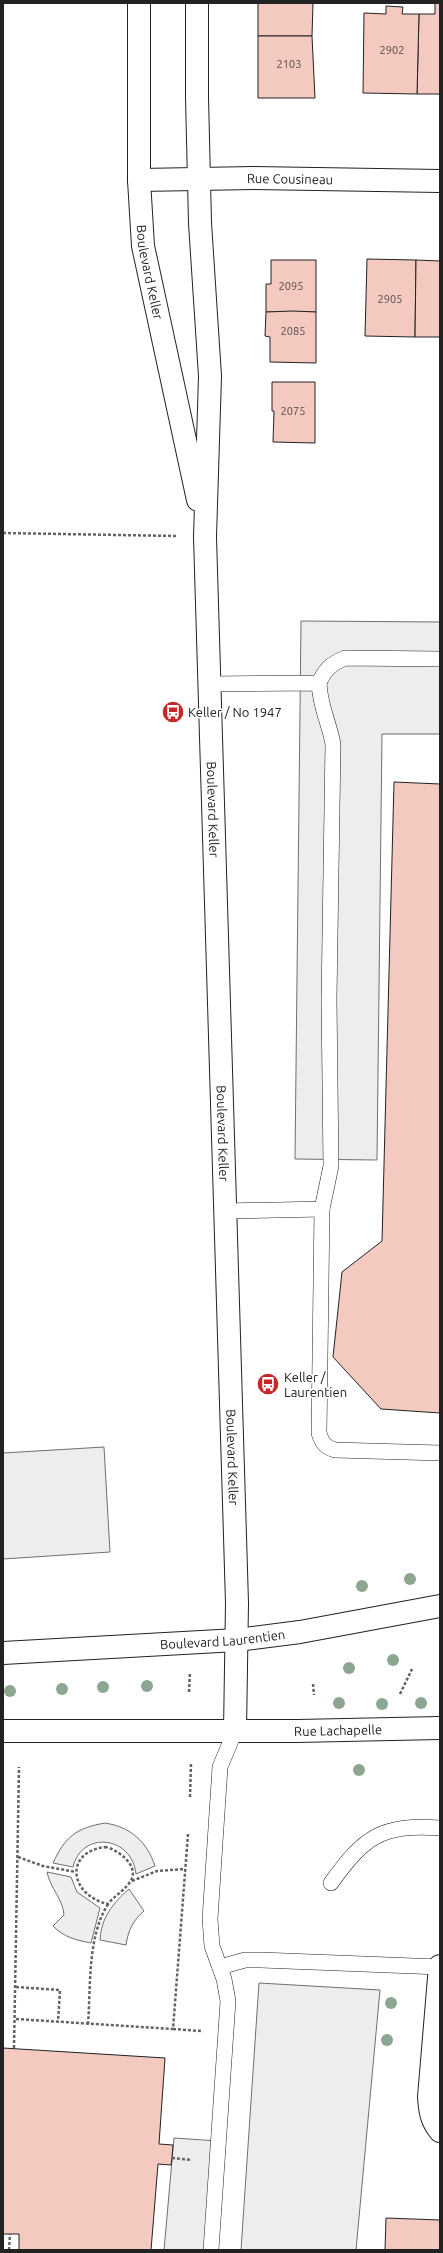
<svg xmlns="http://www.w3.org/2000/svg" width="443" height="2253" font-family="Ubuntu,sans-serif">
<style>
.green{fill:#eee;stroke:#6f6f6f}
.parking{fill:#ededed;stroke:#6f6f6f}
.building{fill:#f3c9c0;stroke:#222}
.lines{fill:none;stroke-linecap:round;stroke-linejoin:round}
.lane-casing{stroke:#222;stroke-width:16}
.street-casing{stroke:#222;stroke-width:24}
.primary-casing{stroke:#222;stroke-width:24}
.path{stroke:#646464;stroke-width:2.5;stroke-dasharray:3 2;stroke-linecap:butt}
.lane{stroke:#fff;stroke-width:15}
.street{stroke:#fff;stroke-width:22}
.primary{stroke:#fff;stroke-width:22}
.tree{fill:#8da692}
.labels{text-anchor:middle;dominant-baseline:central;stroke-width:3;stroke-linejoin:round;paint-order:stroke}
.number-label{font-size:11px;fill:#564c4a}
.street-label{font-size:13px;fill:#222;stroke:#fff}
.poi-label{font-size:13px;fill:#222;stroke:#fff;text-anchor:start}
</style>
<rect width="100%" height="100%" fill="#fff"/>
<g class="green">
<path d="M 105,1823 C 131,1827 147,1842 155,1866 L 136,1874 C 132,1836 82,1830 73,1867 L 53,1863 C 65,1837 76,1828 105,1823 Z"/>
<path d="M 47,1872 L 71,1877 L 77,1892 L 100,1908 L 91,1943 C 75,1940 64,1937 53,1926 L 64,1915 C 63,1899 50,1888 47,1872 Z"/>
<path d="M 129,1889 L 144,1911 C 133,1920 128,1931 126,1945 L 100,1940 C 101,1918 113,1903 129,1889 Z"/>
</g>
<g class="parking">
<path d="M 301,621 L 440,622 L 440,734 L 382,734 L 377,1160 L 295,1159 Z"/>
<path d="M 104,1447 L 110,1552 L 3,1559 L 3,1453 Z"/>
<path d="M 259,1983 L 380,1990 L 356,2250 L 241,2250 Z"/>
<path d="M 174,2138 L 218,2141 L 211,2250 L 164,2250 Z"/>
</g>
<g class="building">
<path d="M 258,3 L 313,3 L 312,36 L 258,36 Z"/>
<path d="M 435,3 L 440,3 L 440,94 L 417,94 L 419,14 L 435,14 Z"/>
<path d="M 386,6 L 403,7 L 402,14 L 419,14 L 417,94 L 363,93 L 364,13 L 386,14 Z"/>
<path d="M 258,36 L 312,36 L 315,98 L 258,98 Z"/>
<path d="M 367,259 L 416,260 L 415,337 L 365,336 Z"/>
<path d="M 271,260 L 316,260 L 316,312 L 266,312 L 266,284 L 271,284 Z"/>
<path d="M 416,260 L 440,261 L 440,337 L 415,337 Z"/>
<path d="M 293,311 L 316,312 L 316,363 L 270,362 L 270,337 L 265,336 L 266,312 Z"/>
<path d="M 272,382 L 315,382 L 315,443 L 273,442 L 274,411 L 272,411 Z"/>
<path d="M 394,782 L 440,784 L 440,1413 L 381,1409 L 333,1357 L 342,1272 L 382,1241 Z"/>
<path d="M 3,2048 L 165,2058 L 159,2144 L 173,2145 L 172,2158 L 171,2165 L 158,2164 L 151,2250 L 19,2250 L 19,2234 L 3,2234 Z"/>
<path d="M 386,2218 L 440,2220 L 440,2250 L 385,2250 Z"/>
</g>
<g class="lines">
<g class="lane-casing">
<g id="lane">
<path d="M 319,683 C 325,669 331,664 345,658 L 440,659"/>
<path d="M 210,684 L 319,683 C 320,707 329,722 333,744 L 329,1000 L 331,1166 L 322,1209"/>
<path d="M 226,1211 L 322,1209 L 319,1433 C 322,1443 325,1447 335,1450 L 440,1453"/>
<path d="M 331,1883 C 364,1837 381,1824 440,1828"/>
<path d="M 220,1967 L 245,1960 L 261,1960 L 440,1967"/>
<path d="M 211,2250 L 228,2001 L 224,1979 L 212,1946 L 210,1919 L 220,1767 L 235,1731"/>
</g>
</g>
<g class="street-casing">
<g id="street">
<path id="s1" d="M 139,3 L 139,180 L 143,246 L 198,500"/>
<path id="s2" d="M 197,3 L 197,97 L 200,223 L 210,376 L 205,537 L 237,1603 L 235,1731"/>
<path id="s3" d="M 139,180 L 254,178 L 440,181"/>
<path d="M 440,1966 L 429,2097 C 430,2111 431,2120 440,2131"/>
</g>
</g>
<g class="primary-casing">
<g id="primary">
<path id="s4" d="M 3,1653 L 237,1640 L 300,1632 L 440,1606"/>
<path id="s5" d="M 3,1731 L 297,1731 L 440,1728"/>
</g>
</g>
<g class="path">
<path d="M 3,533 L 176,536"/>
<path d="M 313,1684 L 314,1695"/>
<path d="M 189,1692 L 190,1672"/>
<path d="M 400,1694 L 412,1669"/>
<path d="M 190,1797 L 191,1764"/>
<path d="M 105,1847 C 118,1849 141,1867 130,1882 C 124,1891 114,1896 108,1904 C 69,1895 64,1852 105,1847 Z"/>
<path d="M 18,1857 L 43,1866 L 76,1872"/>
<path d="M 132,1881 L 157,1871 L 185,1869"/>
<path d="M 16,1987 L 60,1990 L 58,2022"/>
<path d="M 16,2019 L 173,2029 L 188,1834"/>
<path d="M 88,2024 C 91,1985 87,1938 108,1904"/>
<path d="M 173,2029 L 201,2031"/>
<path d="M 14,2048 L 19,1767"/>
<path d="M 172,2158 L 192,2160"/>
<path d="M 9,2250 L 10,2234"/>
</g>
<use href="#lane" class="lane"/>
<use href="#street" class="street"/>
<use href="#primary" class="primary"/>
</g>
<g class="tree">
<circle cx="410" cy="1579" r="6"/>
<circle cx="362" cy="1586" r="6"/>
<circle cx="393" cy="1660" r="6"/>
<circle cx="349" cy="1668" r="6"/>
<circle cx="147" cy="1686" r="6"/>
<circle cx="103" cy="1687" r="6"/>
<circle cx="62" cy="1689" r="6"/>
<circle cx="10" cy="1691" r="6"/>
<circle cx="339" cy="1703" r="6"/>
<circle cx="421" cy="1703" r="6"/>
<circle cx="382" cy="1704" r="6"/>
<circle cx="359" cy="1770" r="6"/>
<circle cx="391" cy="2003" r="6"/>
<circle cx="387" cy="2040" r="6"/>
</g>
<defs>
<g id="bus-disc" transform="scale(1.15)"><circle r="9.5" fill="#c62828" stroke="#fff"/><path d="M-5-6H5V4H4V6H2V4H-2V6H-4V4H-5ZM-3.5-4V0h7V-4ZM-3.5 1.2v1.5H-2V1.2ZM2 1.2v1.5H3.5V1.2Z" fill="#fff"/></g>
</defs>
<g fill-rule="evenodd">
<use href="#bus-disc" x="173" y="712"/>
<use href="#bus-disc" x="268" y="1384"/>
</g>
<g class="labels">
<g class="number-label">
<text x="392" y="50">2902</text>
<text x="289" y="64">2103</text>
<text x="291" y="286">2095</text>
<text x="390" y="299">2905</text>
<text x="293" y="331">2085</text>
<text x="293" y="411">2075</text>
</g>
<g class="street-label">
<text stroke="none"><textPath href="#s3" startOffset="151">Rue Cousineau</textPath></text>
<text stroke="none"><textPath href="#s1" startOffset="270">Boulevard Keller</textPath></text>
<text stroke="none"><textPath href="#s2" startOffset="807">Boulevard Keller</textPath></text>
<text stroke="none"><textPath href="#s2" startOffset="1131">Boulevard Keller</textPath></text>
<text stroke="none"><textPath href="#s2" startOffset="1455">Boulevard Keller</textPath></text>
<text stroke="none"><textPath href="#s4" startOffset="220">Boulevard Laurentien</textPath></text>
<text stroke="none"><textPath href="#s5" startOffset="335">Rue Lachapelle</textPath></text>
</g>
<g class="poi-label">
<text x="188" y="712">Keller / No 1947</text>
<text x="284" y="1377">Keller /<tspan x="284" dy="15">Laurentien</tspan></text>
</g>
</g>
<rect width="443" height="2253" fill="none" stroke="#222222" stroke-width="8"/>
</svg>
